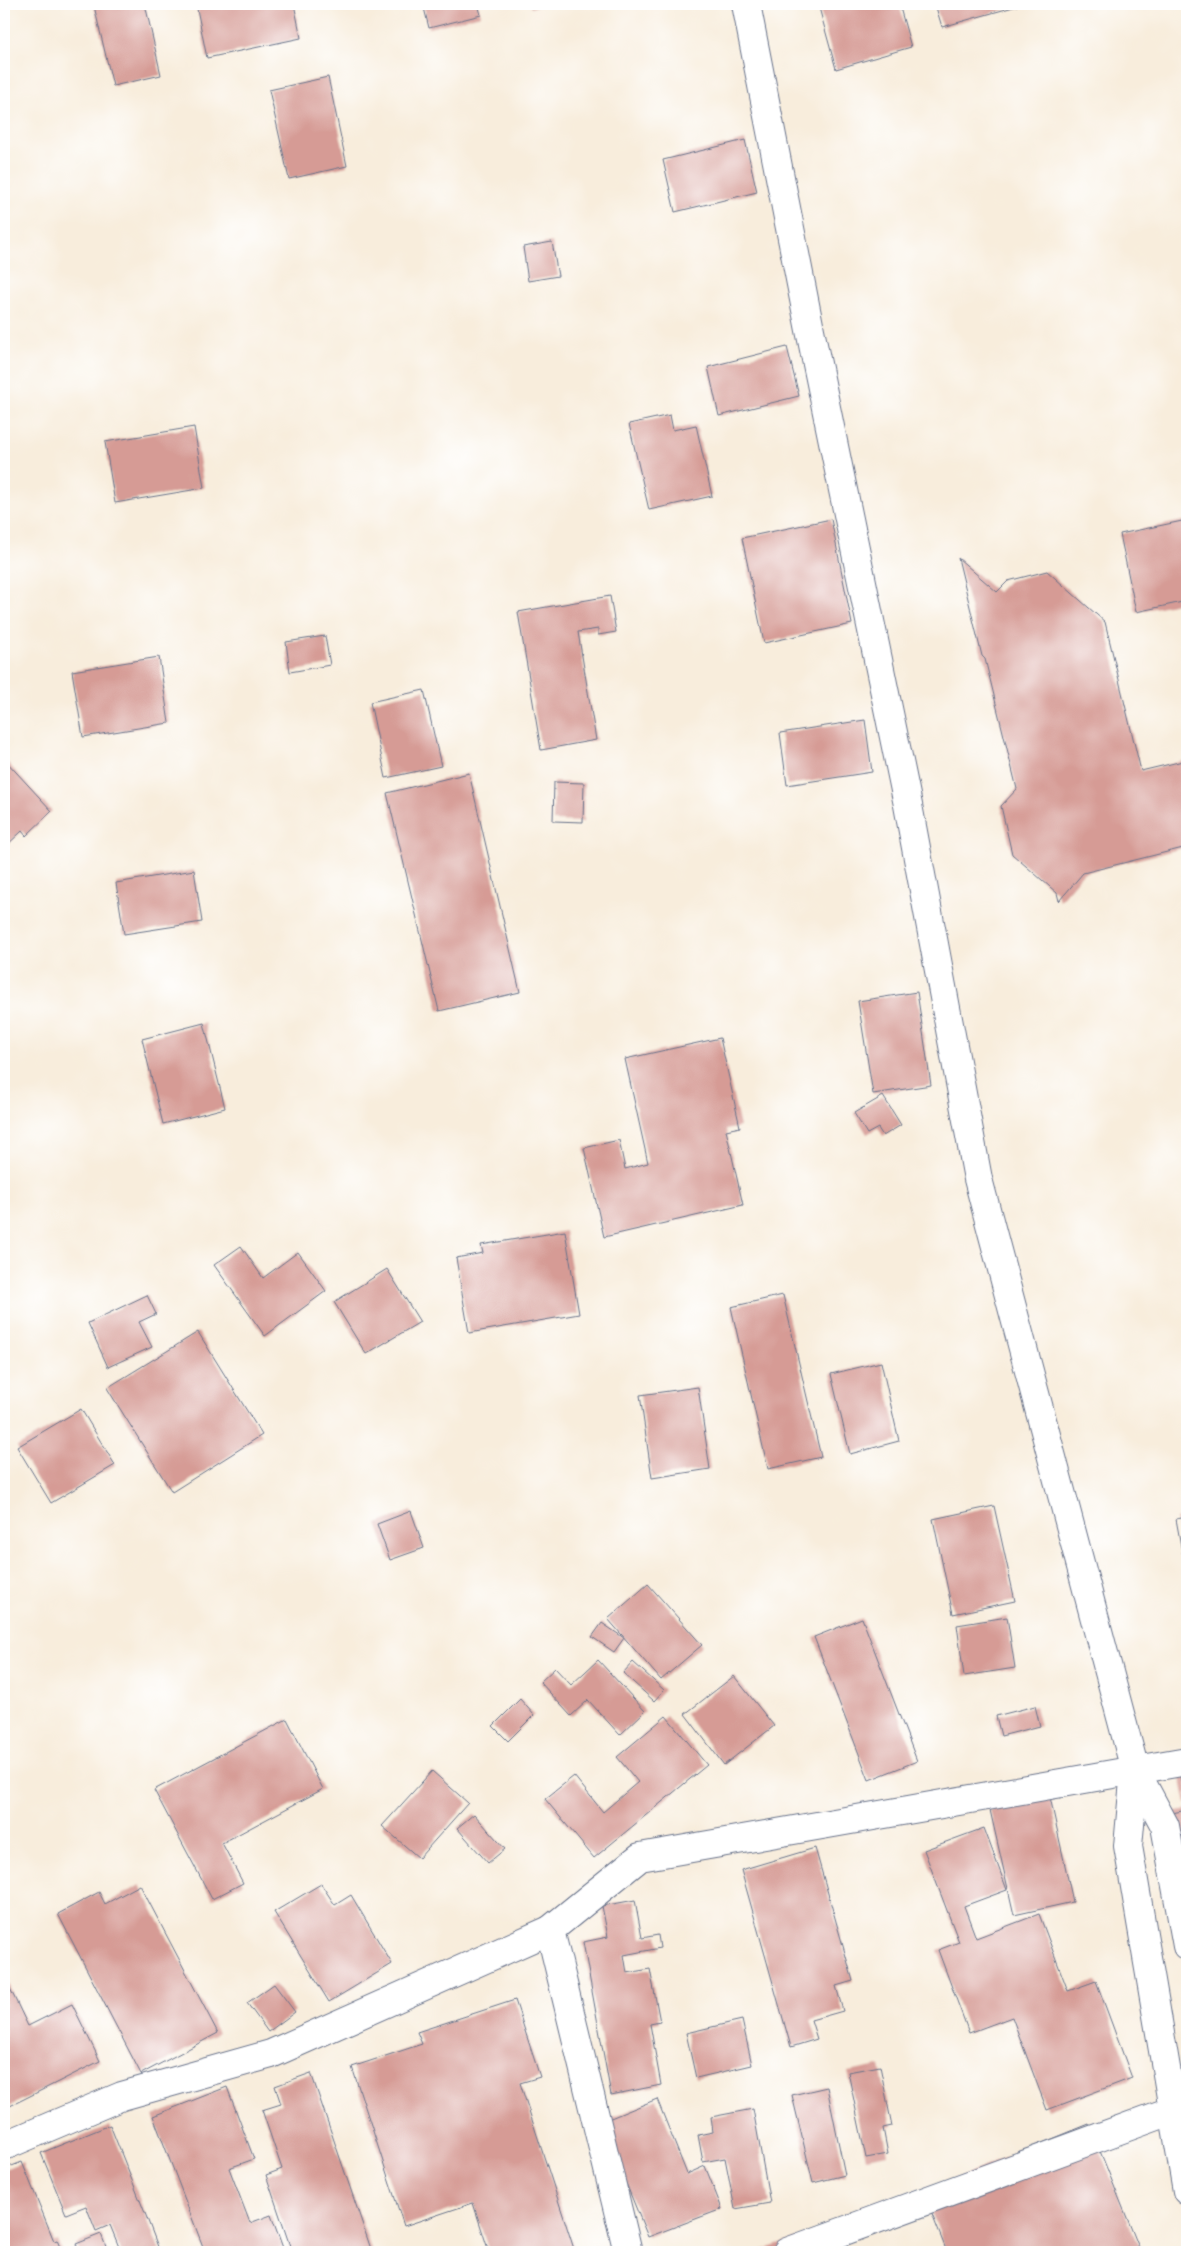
<svg xmlns="http://www.w3.org/2000/svg" width="1191" height="2256" font-family="Caveat,sans-serif">
<style>
.building{fill:#d69b95}
.lines{fill:none;stroke-linecap:round;stroke-linejoin:round}
.minor-casing{stroke:#68728a;stroke-width:30}
.secondary-casing{stroke:#68728a;stroke-width:30}
.minor{stroke:#fff;stroke-width:28}
.secondary{stroke:#fff;stroke-width:28}
</style>
<rect width="100%" height="100%" fill="#fff"/>
<filter id="ink" filterUnits="userSpaceOnUse"><feTurbulence type="fractalNoise" baseFrequency=".02" numOctaves="2"/><feDisplacementMap in="SourceGraphic" scale="10" xChannelSelector="R" yChannelSelector="G"/><feConvolveMatrix kernelMatrix="1 2 1 2 8 2 1 2 1" color-interpolation-filters="sRGB"/></filter>
<filter id="wash" filterUnits="userSpaceOnUse"><feTurbulence type="fractalNoise" baseFrequency=".0096" numOctaves="4" result="noise"/><feDisplacementMap in="SourceGraphic" scale="20" xChannelSelector="R" yChannelSelector="G"/><feGaussianBlur stdDeviation="1.12" result="paint"/><feColorMatrix in="noise" values="0 0 0 0 0 0 0 0 0 0 0 0 0 0 0 0 0 1.4 0 .05"/><feComposite in="paint" operator="in"/></filter>
<g filter="url(#wash)">
<rect width="100%" height="100%" fill="#f8eddc"/>
<g id="blocks">
<g class="building">
<path d="M 102,4 L 145,4 L 161,75 L 113,86 L 94,6 Z"/>
<path d="M 196,4 L 294,4 L 301,38 L 207,58 Z"/>
<path d="M 423,4 L 478,4 L 481,15 L 429,28 Z"/>
<path d="M 530,4 L 543,4 L 531,8 Z"/>
<path d="M 818,4 L 899,4 L 911,47 L 836,69 Z"/>
<path d="M 935,4 L 1016,4 L 1017,6 L 942,27 Z"/>
<path d="M 328,77 L 347,166 L 289,179 L 269,90 Z"/>
<path d="M 745,140 L 757,192 L 675,212 L 663,160 Z"/>
<path d="M 552,242 L 558,276 L 528,281 L 523,247 Z"/>
<path d="M 787,347 L 799,396 L 719,416 L 708,367 Z"/>
<path d="M 670,415 L 673,430 L 696,425 L 712,496 L 649,510 L 629,424 Z"/>
<path d="M 194,427 L 204,488 L 115,503 L 105,442 Z"/>
<path d="M 831,519 L 852,624 L 764,643 L 742,538 Z"/>
<path d="M 1187,520 L 1187,571 L 1184,571 L 1187,601 L 1136,612 L 1120,534 Z"/>
<path d="M 958,558 L 997,592 L 1008,581 L 1047,571 L 1105,622 L 1141,771 L 1187,760 L 1187,847 L 1083,873 L 1059,901 L 1057,893 L 1012,854 L 1001,806 L 1017,789 L 985,659 L 982,656 Z"/>
<path d="M 610,596 L 616,632 L 598,635 L 598,629 L 578,632 L 596,740 L 541,750 L 518,612 Z"/>
<path d="M 325,636 L 330,665 L 290,672 L 286,642 Z"/>
<path d="M 159,657 L 169,723 L 83,737 L 72,671 Z"/>
<path d="M 424,690 L 441,766 L 386,778 L 370,702 Z"/>
<path d="M 865,720 L 872,772 L 787,785 L 780,733 Z"/>
<path d="M 4,759 L 52,811 L 26,836 L 22,831 L 4,848 Z"/>
<path d="M 469,773 L 520,992 L 439,1011 L 387,793 Z"/>
<path d="M 554,782 L 584,783 L 583,822 L 553,821 Z"/>
<path d="M 194,870 L 202,922 L 124,934 L 116,883 Z"/>
<path d="M 917,992 L 931,1085 L 873,1094 L 858,1001 Z"/>
<path d="M 204,1023 L 225,1108 L 163,1124 L 142,1039 Z"/>
<path d="M 720,1038 L 740,1127 L 726,1130 L 743,1205 L 604,1237 L 584,1148 L 619,1140 L 625,1169 L 648,1163 L 625,1059 Z"/>
<path d="M 883,1096 L 901,1125 L 883,1136 L 878,1128 L 867,1134 L 854,1113 Z"/>
<path d="M 565,1231 L 579,1314 L 469,1333 L 456,1258 L 483,1253 L 481,1245 Z"/>
<path d="M 241,1246 L 263,1278 L 298,1252 L 326,1291 L 265,1336 L 214,1265 Z"/>
<path d="M 387,1269 L 420,1322 L 366,1354 L 334,1302 Z"/>
<path d="M 147,1295 L 156,1314 L 139,1322 L 152,1347 L 108,1367 L 88,1323 Z"/>
<path d="M 783,1295 L 821,1457 L 768,1469 L 731,1307 Z"/>
<path d="M 198,1332 L 262,1435 L 172,1492 L 107,1388 Z"/>
<path d="M 881,1362 L 899,1441 L 850,1454 L 831,1374 Z"/>
<path d="M 698,1387 L 710,1469 L 652,1478 L 640,1395 Z"/>
<path d="M 81,1409 L 115,1465 L 51,1503 L 17,1447 Z"/>
<path d="M 994,1506 L 1015,1601 L 953,1614 L 933,1519 Z"/>
<path d="M 411,1511 L 424,1548 L 390,1560 L 377,1524 Z"/>
<path d="M 1187,1517 L 1187,1572 L 1186,1573 L 1176,1519 Z"/>
<path d="M 648,1584 L 702,1645 L 661,1680 L 608,1619 Z"/>
<path d="M 1007,1617 L 1015,1668 L 964,1676 L 957,1625 Z"/>
<path d="M 862,1618 L 917,1761 L 869,1780 L 814,1637 Z"/>
<path d="M 602,1623 L 624,1638 L 614,1652 L 592,1637 Z"/>
<path d="M 598,1660 L 645,1711 L 620,1735 L 588,1700 L 571,1716 L 540,1682 L 555,1668 L 571,1685 Z"/>
<path d="M 633,1662 L 664,1690 L 654,1701 L 623,1673 Z"/>
<path d="M 734,1676 L 774,1726 L 724,1765 L 685,1714 Z"/>
<path d="M 520,1699 L 534,1715 L 508,1741 L 493,1726 Z"/>
<path d="M 1035,1706 L 1040,1726 L 1001,1736 L 996,1716 Z"/>
<path d="M 666,1716 L 707,1765 L 594,1858 L 545,1799 L 574,1776 L 603,1812 L 638,1782 L 617,1757 Z"/>
<path d="M 287,1719 L 323,1789 L 222,1843 L 243,1883 L 212,1899 L 154,1790 Z"/>
<path d="M 1187,1764 L 1187,1804 L 1186,1804 L 1178,1766 Z"/>
<path d="M 432,1771 L 468,1803 L 419,1858 L 382,1826 Z"/>
<path d="M 1050,1797 L 1073,1902 L 1014,1915 L 990,1810 Z"/>
<path d="M 1187,1810 L 1187,1934 L 1172,1813 Z"/>
<path d="M 474,1814 L 505,1849 L 488,1863 L 457,1828 Z"/>
<path d="M 984,1828 L 1007,1890 L 964,1906 L 976,1938 L 1039,1914 L 1068,1991 L 1096,1981 L 1132,2078 L 1047,2110 L 1012,2017 L 969,2033 L 938,1950 L 959,1942 L 924,1850 Z"/>
<path d="M 815,1848 L 853,1981 L 836,1986 L 843,2011 L 811,2020 L 817,2039 L 791,2047 L 741,1870 Z"/>
<path d="M 321,1884 L 335,1905 L 351,1895 L 392,1964 L 329,2002 L 274,1912 Z"/>
<path d="M 140,1885 L 218,2033 L 141,2074 L 58,1914 L 99,1892 L 105,1904 Z"/>
<path d="M 635,1900 L 642,1938 L 658,1935 L 660,1948 L 624,1955 L 627,1973 L 650,1969 L 660,2022 L 650,2024 L 661,2085 L 611,2095 L 583,1942 L 608,1937 L 602,1906 Z"/>
<path d="M 4,1967 L 9,1978 L 6,1980 L 28,2026 L 72,2004 L 100,2061 L 10,2106 L 4,2093 Z"/>
<path d="M 274,1984 L 295,2012 L 268,2032 L 247,2003 Z"/>
<path d="M 515,2000 L 540,2077 L 520,2083 L 575,2252 L 489,2252 L 473,2203 L 404,2226 L 352,2067 L 422,2044 L 417,2032 Z"/>
<path d="M 742,2020 L 752,2065 L 696,2078 L 686,2033 Z"/>
<path d="M 880,2066 L 892,2126 L 883,2128 L 888,2154 L 866,2158 L 848,2072 Z"/>
<path d="M 311,2073 L 372,2252 L 292,2252 L 266,2175 L 282,2169 L 262,2110 L 281,2104 L 275,2086 Z"/>
<path d="M 227,2087 L 254,2159 L 229,2168 L 250,2223 L 271,2215 L 283,2248 L 272,2252 L 205,2252 L 153,2116 Z"/>
<path d="M 827,2087 L 845,2175 L 813,2183 L 792,2095 Z"/>
<path d="M 657,2099 L 687,2174 L 705,2166 L 722,2209 L 648,2237 L 601,2122 Z"/>
<path d="M 753,2109 L 770,2203 L 735,2209 L 725,2158 L 703,2162 L 698,2135 L 713,2132 L 711,2117 Z"/>
<path d="M 1089,2124 L 1140,2250 L 1135,2252 L 947,2252 L 925,2197 L 976,2170 Z"/>
<path d="M 110,2125 L 145,2213 L 160,2252 L 121,2252 L 110,2225 L 96,2231 L 86,2206 L 66,2214 L 41,2153 Z"/>
<path d="M 22,2162 L 54,2241 L 57,2240 L 62,2252 L 4,2252 L 4,2169 Z"/>
<path d="M 101,2234 L 108,2252 L 80,2252 L 76,2244 Z"/>
<path d="M 796,2239 L 800,2252 L 755,2252 Z"/>
</g>
</g>
</g>
<g filter="url(#ink)">
<use href="#blocks" fill-opacity="0" stroke="#68728a" stroke-width="1"/>
<g class="lines">
<g class="minor-casing">
<g id="minor">
<path d="M 746,4 L 810,330 L 908,805 L 978,1179 L 1135,1770"/>
<path d="M 4,2146 L 122,2096 L 271,2054 L 550,1930"/>
<path d="M 628,2252 L 550,1930 L 640,1857 L 1187,1761"/>
<path d="M 787,2252 L 1187,2105"/>
</g>
</g>
<g class="secondary-casing">
<g id="secondary">
<path d="M 1135,1770 L 1128,1846 L 1187,2191"/>
<path d="M 1135,1770 L 1165,1826 L 1187,1946"/>
</g>
</g>
<use href="#minor" class="minor"/>
<use href="#secondary" class="secondary"/>
</g>
</g>
<rect width="1191" height="2256" fill="none" stroke="#fff" stroke-width="20"/>
</svg>
